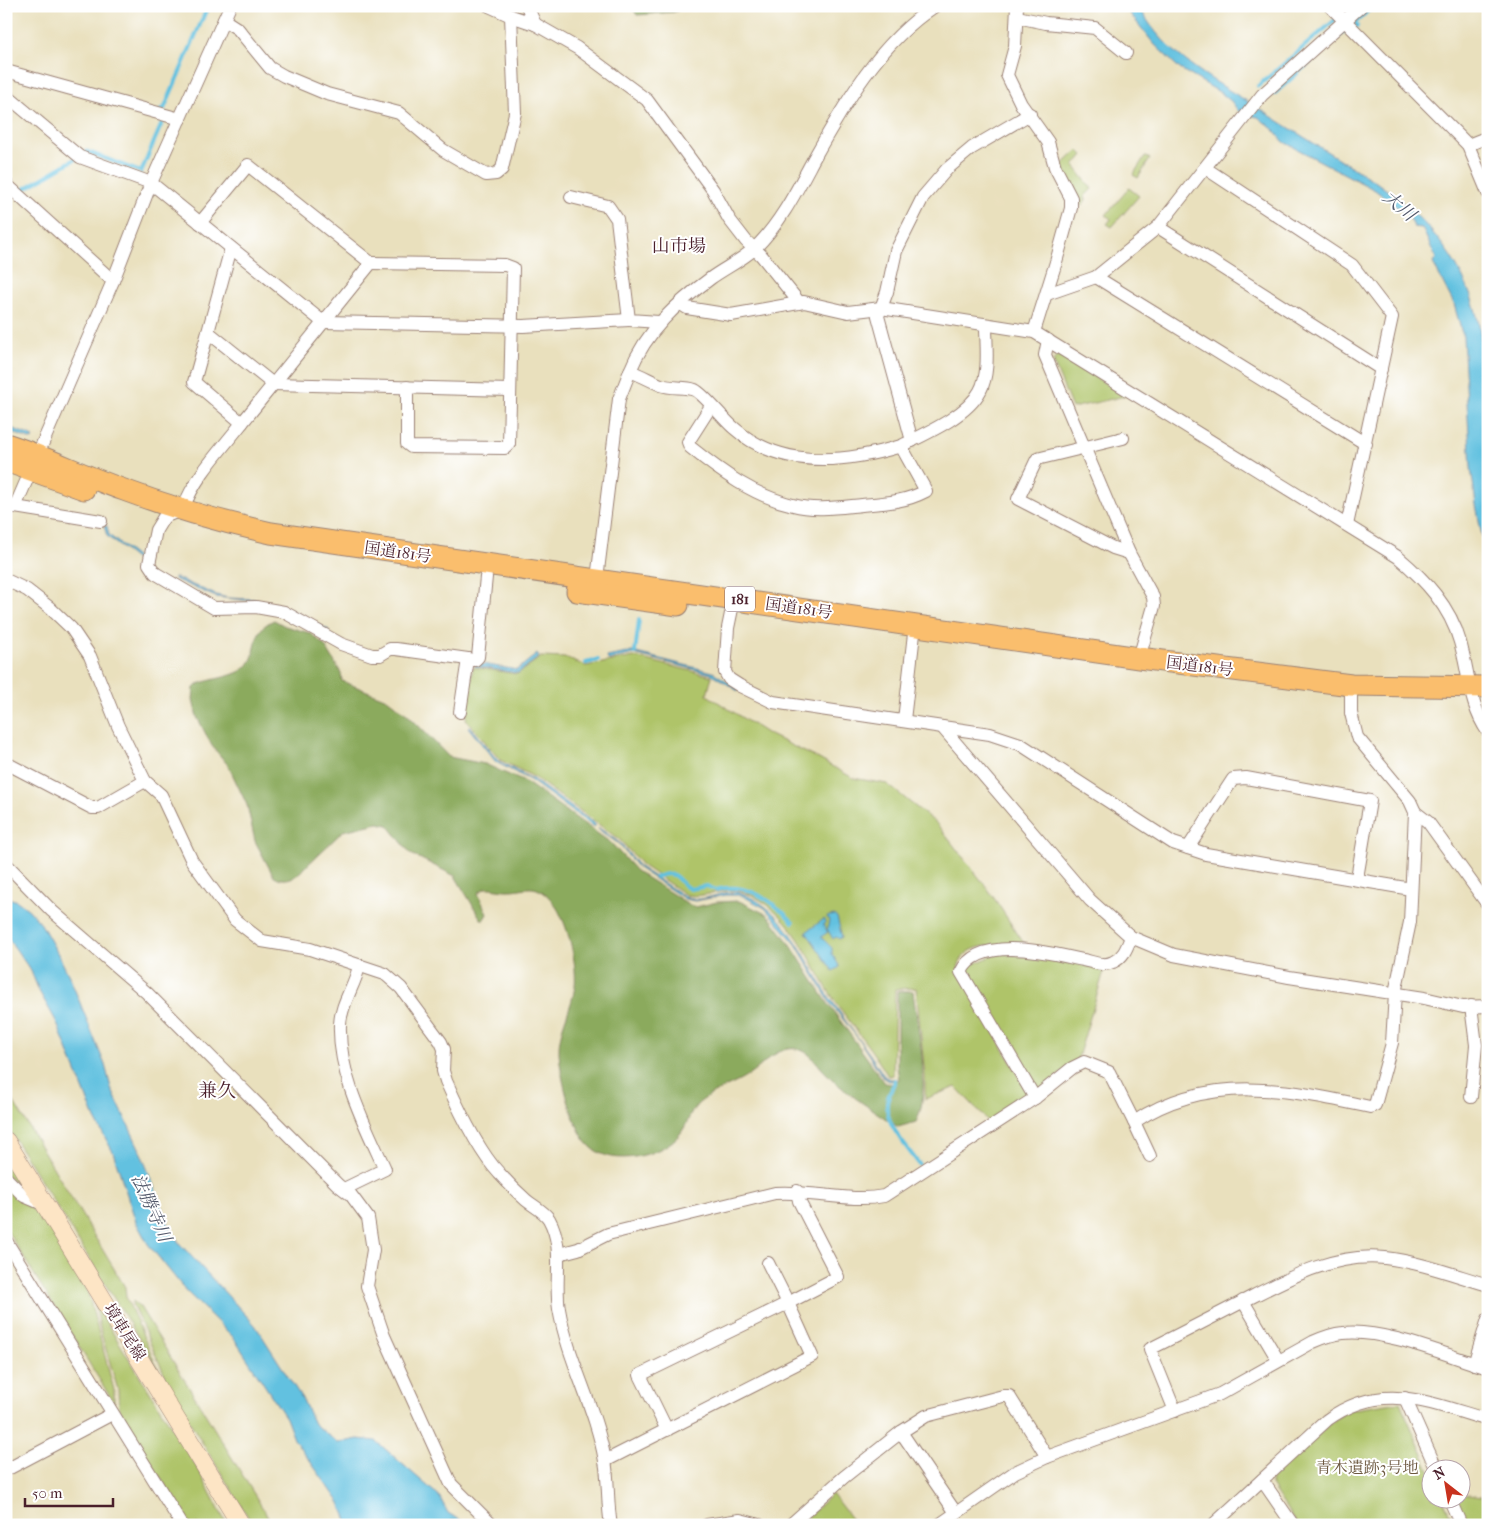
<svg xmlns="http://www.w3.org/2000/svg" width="1494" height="1531" font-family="'IM FELL French Canon','Noto Serif JP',serif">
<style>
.green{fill:#afc469;stroke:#7c724a}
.forest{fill:#8baa5d;stroke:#6a6444}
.water{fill:#62c1e0;stroke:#567086}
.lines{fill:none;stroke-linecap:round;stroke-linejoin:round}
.stream{stroke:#62c1e0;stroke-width:4}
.minor-casing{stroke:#9a8074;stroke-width:14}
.secondary-casing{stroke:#9a8074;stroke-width:19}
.trunk-casing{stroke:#9a8074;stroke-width:23}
.minor{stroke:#fff;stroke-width:12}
.secondary{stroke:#fde5c5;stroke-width:18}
.trunk{stroke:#fabe6d;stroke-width:21}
.labels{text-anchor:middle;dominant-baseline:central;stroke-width:4;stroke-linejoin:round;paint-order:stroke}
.shield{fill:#fff;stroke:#80626b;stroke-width:1}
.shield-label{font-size:15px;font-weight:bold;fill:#4a1f2b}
.street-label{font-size:16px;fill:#4a1f2b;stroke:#fff}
.park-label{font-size:16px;fill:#6d5941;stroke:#fff}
.water-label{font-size:18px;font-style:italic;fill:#52586a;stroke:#fff}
.neighbourhood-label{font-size:18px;fill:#4a1f2b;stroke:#fff}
.quarter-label{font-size:19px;fill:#4a1f2b;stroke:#fff}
</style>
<rect width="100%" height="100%" fill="#fff"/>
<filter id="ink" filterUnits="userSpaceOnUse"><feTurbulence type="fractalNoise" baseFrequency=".02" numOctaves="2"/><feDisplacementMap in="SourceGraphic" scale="10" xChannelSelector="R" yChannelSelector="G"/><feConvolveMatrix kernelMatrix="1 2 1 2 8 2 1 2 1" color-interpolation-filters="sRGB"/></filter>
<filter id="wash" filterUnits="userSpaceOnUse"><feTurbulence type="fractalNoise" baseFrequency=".0096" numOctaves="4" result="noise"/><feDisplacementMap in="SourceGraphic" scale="20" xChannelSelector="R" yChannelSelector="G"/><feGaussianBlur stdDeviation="1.12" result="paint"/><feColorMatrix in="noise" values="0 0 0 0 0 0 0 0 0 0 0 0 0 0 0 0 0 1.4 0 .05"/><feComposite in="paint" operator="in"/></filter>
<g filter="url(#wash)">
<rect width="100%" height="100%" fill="#e9e0bd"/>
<g class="green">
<path d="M 1078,150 L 1083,155 L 1074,166 L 1092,189 L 1085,196 L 1086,200 L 1082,205 L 1076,202 L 1062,165 Z"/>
<path d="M 1145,156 L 1150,159 L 1138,178 L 1133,175 Z"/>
<path d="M 1129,188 L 1139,196 L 1112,227 L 1107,224 L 1111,219 L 1106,215 Z"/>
<path d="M 1058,355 L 1060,355 L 1125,396 L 1072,408 L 1053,361 Z"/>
<path d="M 541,657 L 565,658 L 586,666 L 634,657 L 712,676 L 707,695 L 766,733 L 819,759 L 853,778 L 887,784 L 936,823 L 988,889 L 1027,948 C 1004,946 967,938 958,967 L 1027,1091 L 1026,1098 L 989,1122 L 956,1087 L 925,1099 L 925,1076 L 916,988 L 895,989 L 893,1075 L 888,1076 C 872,1049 852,1026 835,1001 C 809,962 792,908 743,892 C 725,886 705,899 686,895 L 642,865 L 620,840 L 534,777 L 500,760 L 466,719 L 473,667 L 517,674 Z"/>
<path d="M 1000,953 L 1105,968 L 1077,1061 L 1041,1089 L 1034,1086 L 969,976 L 968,966 Z"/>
<path d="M 6,1089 L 125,1287 L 126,1297 L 158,1369 L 6,1125 Z"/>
<path d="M 6,1155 L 26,1191 L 6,1174 Z"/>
<path d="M 6,1184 L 49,1226 L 87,1289 L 114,1390 L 114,1403 L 6,1229 Z"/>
<path d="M 133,1301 L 140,1307 L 273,1525 L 253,1525 L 167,1385 L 165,1375 L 132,1304 Z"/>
<path d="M 95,1304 L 199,1471 L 227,1525 L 190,1525 L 119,1411 L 118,1390 L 101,1333 Z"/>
<path d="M 1400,1402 L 1431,1473 L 1432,1498 L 1443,1499 L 1455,1525 L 1297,1525 L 1271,1485 L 1270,1480 L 1334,1420 L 1349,1410 Z"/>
<path d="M 832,1494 L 856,1525 L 799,1525 Z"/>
<path d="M 1462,1494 L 1488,1498 L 1488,1525 L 1467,1525 L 1455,1499 L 1462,1498 Z"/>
</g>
<g class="forest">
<path d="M 631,6 L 688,6 L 674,12 L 637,15 Z"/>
<path d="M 274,620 L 285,626 L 310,633 L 325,646 L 341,673 L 342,681 L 387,699 L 408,715 L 449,757 L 485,764 L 527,783 L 611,843 L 636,871 L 690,905 L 696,907 L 717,902 L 739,901 L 768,915 L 790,944 L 829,1005 L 885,1083 L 891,1084 L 899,1079 L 897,1067 L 897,991 L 913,991 C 917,1026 932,1091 916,1122 L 898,1127 C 872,1109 844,1093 823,1070 C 816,1062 809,1051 797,1049 C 792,1048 784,1049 779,1052 C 768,1057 760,1068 749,1075 C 735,1085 717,1089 703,1100 C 690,1108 689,1123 680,1134 C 662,1156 613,1168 591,1147 C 573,1131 560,1076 559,1052 C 558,1029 572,1009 575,986 C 578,961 564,898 537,889 C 529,886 519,890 511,890 C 502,891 494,887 485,888 L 478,893 L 487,914 L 484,919 L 481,919 L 455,876 L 411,854 L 388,825 L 378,823 L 343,831 L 297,875 C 289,880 281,881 273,875 L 255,841 L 247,805 L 228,765 L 212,746 L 197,717 L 193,700 L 194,688 L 197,685 C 212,677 241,678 250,662 C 259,647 251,630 274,620 Z"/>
</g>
<g class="water">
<path d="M 1124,6 L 1139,6 C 1164,57 1221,84 1266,113 C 1302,136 1339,159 1376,182 C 1427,218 1470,267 1480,331 C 1484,354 1483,379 1485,403 C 1488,458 1488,512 1488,567 L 1476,505 L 1471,467 L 1463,337 L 1454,304 L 1433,263 L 1436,258 L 1422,228 L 1414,227 L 1409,216 L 1375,190 L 1284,142 L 1274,130 L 1258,117 L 1240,113 L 1231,101 L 1221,93 L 1180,69 L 1154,44 Z"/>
<path d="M 6,426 L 34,437 L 32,440 L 6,430 Z"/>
<path d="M 104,526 L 107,526 L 109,535 L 141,561 L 140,563 L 107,536 Z"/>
<path d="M 174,577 L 216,595 L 228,598 L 253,599 L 285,607 L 329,630 L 328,631 L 252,601 L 216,597 L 174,579 Z"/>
<path d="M 632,652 L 713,672 L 739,689 L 738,691 L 712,674 L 634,654 L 608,660 L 607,657 Z"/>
<path d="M 537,654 L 539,657 L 518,673 L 475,666 L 476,663 L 517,670 Z"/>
<path d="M 469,726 L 498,761 L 532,779 L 596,825 L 594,827 L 530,780 L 496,762 L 468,727 Z"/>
<path d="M 599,828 L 621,844 L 639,867 L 687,898 C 705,904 725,887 743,894 C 790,912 807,966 834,1004 C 850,1029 869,1051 884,1076 L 889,1079 L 896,1079 L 889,1081 L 883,1077 L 857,1037 L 831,1004 L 796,944 L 765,908 L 741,895 L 726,895 L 695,901 L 685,899 L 638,868 L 619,844 L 598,829 Z"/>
<path d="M 6,897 L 17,901 L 29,910 L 41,924 L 58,954 L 70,978 L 105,1065 L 111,1088 L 139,1148 L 171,1230 L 180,1244 L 255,1325 L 303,1400 L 314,1424 L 338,1443 L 358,1439 L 376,1441 L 439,1496 L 448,1513 L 469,1525 L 452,1520 L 452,1522 L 459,1525 L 349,1525 L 340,1503 L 294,1439 L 286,1418 L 233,1337 L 186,1291 L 148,1244 L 136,1222 L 113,1152 L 95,1119 L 56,1021 L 39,991 L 31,971 L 6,935 Z"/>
<path d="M 834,915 L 837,917 L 842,937 L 839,939 L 836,937 L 833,939 L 827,929 L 829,921 L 827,917 Z"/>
<path d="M 824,919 L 825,923 L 823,925 L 828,932 L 821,937 L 832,948 L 832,954 L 840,967 L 833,971 L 806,932 Z"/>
</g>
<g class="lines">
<g class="stream">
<path d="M 1357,26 L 1355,23 L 1373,6"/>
<path d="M 1258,86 L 1335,20"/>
<path d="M 1274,94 L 1347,29"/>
<path d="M 161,109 L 164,109 L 208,6"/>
<path d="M 86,151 L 141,172 L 162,123"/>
<path d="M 21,191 L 75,159"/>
<path d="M 635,653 L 639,620"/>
<path d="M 586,663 L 598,660"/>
<path d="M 656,877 C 680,868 675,882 690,889 L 707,886 L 716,890 C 745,881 773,901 793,922"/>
<path d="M 895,1080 C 893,1087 888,1095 887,1102 C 884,1124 908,1148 919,1164"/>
</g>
</g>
</g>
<g filter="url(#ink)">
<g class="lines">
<g class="minor-casing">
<g id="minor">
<path d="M 1017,6 L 1015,46 L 1007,75 L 1021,104 L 1048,142 L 1055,167 L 1071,198 L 1071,208 L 1056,262 L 1034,332"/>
<path d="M 1330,6 L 1468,145 L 1488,193"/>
<path d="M 511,16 L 535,24 L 527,6"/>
<path d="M 1017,17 L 1046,23 L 1095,28 L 1126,53"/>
<path d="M 224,20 L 238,29 L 270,68 L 284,76 L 327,94 L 399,113 L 443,150 L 486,175 L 496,174 L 502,169 L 515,113 L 511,16 L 489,6"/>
<path d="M 535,24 L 577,48 L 647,100 L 713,190 L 729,219 L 746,241 L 761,255 L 798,301"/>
<path d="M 6,71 L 180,119"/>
<path d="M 6,95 L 80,157 L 151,183 L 323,322 L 523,326 L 629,320"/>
<path d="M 1468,145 L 1488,137"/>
<path d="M 1205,168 L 1352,265 L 1392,317 L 1347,525"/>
<path d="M 6,184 L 113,281"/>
<path d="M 571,197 L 608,206 L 617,219 L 629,320 L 659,322"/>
<path d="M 200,223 L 248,165 L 371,263 L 242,423"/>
<path d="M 1158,227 L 1381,369"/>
<path d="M 231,248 L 208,332 L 273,384 L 510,390"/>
<path d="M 371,263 L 505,265 L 513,268 L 509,444 L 505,448 L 411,447 L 407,444 L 407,387"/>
<path d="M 1096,277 L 1366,444"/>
<path d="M 1047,294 L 1096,277 L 1158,227 L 1262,95 L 1361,6"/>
<path d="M 681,304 L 687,308 L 731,315 L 804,302 L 848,312 L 881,308 L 1034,332 L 1398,557 C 1425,580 1450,606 1460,642 C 1469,672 1469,705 1488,732"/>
<path d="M 208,332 L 194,382 L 242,423 C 221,450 195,476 183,509 L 164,517 L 156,530 L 149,564 L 155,573 L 214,608 L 256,607 L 284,612 L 341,644 L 372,655 L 380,655 L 390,649 L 396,649 L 475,660 L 478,657 L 486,577"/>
<path d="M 1048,340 L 1045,355 L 1129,553 L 1153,597 L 1154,606 L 1139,658"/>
<path d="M 711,406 L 688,442 L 690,447 C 721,472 754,496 793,505 C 815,511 840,507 862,505 C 885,503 905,502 926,491 L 901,446 C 925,434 967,416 980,391 C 990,373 986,345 986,325"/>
<path d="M 1123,438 L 1037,459 L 1018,499 L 1113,548 L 1129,553"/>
<path d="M 912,441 L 878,316 L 887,292 L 896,251 L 923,197 L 947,169 L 972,148 L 1030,114"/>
<path d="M 901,446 C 845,463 781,470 734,428 C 724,420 705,395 695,390 C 685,386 672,389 661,385 C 651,381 641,375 630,371 C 646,331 677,303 711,278 C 725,268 742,260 755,248 C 780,224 797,190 813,160 C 845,103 879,43 935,6"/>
<path d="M 9,506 L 101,521"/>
<path d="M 15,507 L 113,281 L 151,183 L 230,6"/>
<path d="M 6,580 L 27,590 L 50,608 L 71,628 L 90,656 L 118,726 L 145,781 L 161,795 L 192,861 L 235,920 L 262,941 L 310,949 L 385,974 L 401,988 L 441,1042 L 444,1049 L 443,1071 L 446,1081 C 458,1108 479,1152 499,1173 C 507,1182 517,1192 526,1200 C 533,1206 544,1211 549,1219 C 565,1248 554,1278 559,1309 C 568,1361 596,1408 605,1461 C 609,1482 607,1504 611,1525"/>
<path d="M 596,587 L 619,399 L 630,371"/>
<path d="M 734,599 L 728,628 L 725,672 L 729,679 L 740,686 L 773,702 L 990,734 L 1020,744 L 1173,843 L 1206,854 L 1411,889"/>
<path d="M 460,712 L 468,659"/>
<path d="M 904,720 L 915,625"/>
<path d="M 942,727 L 1090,900 L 1131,937 L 1174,955 L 1289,977 L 1424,998 L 1463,1007 L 1488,1006"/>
<path d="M 6,763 L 92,808 L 98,808 L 145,781"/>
<path d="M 1415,812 L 1428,822 L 1488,905"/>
<path d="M 1188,848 L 1233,779 L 1246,778 L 1370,801 L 1357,878"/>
<path d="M 6,864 L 52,911 L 147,993 L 338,1185 L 351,1195 L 368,1218 L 373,1250 L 367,1286 L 384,1336 L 451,1484 L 492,1525"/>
<path d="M 1471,1006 L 1476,1045 L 1471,1097"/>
<path d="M 1035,1098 L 1072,1068 L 1084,1062 L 1109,1072 L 1134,1122 C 1207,1073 1289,1089 1370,1107 L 1375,1105 L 1392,1043 L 1395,993 L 1410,922 L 1415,812 L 1410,801 L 1357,737 L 1351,713 L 1351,685"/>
<path d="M 1134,1122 L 1150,1156"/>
<path d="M 6,1178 L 24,1196 L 45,1205"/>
<path d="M 344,1189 L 385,1169 C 365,1125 338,1074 340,1024 C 341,1003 355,986 359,966"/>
<path d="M 6,1241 L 182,1525"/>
<path d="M 559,1254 L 578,1249 L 608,1234 L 775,1193 C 811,1190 849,1203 884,1196 L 1035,1098 L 961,972 C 979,934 1050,953 1083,960 C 1094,962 1103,967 1113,962 C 1124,957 1127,947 1131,937"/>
<path d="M 1243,1301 L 1278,1360"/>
<path d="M 1474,1364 L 1488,1319"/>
<path d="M 1405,1398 L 1436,1468"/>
<path d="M 1175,1411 L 1150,1349 C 1180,1334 1209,1319 1238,1304 C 1283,1281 1332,1252 1385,1258 C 1420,1262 1454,1275 1488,1285"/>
<path d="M 667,1430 L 640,1375 L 788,1303 L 768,1263"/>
<path d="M 901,1432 L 956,1513"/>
<path d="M 605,1461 L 812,1356 L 788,1303 L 838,1277 L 799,1201 L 797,1191"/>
<path d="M 6,1470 L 112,1414"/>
<path d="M 1262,1480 L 1293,1525"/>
<path d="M 1449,1498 L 1461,1525"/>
<path d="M 707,1525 L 740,1520 L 760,1525"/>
<path d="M 790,1525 L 844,1477 L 901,1432 L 926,1416 L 1003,1396 L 1009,1396 L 1047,1457"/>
<path d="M 939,1525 L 1015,1472 L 1047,1457 L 1220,1394 L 1313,1342 C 1322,1338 1333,1334 1343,1333 C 1383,1328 1448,1356 1488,1368"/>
<path d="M 1213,1525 L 1327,1420 C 1382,1380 1430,1403 1488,1420"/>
</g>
</g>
<g class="secondary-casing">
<path id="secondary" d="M 6,1141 L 241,1525"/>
</g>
<g class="trunk-casing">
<g id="trunk">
<path d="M 6,444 C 46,457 84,476 124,490 C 172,508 222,522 271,533 L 1139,658 L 1351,685 L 1488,687"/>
<path d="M 6,461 L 84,489"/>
<path d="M 577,591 L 678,605"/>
</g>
</g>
<use href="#minor" class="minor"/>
<use href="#secondary" class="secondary"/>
<use href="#trunk" class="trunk"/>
</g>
</g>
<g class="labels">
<rect class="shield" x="725" y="586.5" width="30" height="25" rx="4"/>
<g class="shield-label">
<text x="740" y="599">181</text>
</g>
<g class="street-label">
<text transform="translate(398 552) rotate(8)">国道181号</text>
<text transform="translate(799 608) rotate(8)">国道181号</text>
<text transform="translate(1200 666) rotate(7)">国道181号</text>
<text transform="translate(125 1332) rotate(58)">境車尾線</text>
</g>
<g class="park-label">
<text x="1367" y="1467">青木遺跡3号地</text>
</g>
<g class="water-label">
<text transform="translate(1399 206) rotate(40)">大川</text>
<text transform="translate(151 1208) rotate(66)">法勝寺川</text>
</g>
<g class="neighbourhood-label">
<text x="679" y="246">山市場</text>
</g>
<g class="quarter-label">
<text x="217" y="1091">兼久</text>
</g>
</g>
<rect width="1494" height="1531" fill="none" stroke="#fff" stroke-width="25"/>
<g transform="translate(1446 1484) rotate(329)"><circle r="24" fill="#ffffff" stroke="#b7a5aa"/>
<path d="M0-4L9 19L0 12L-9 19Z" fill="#c8321e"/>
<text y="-8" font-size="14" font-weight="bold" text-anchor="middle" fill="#4a1f2b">N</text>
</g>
<path d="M25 1498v8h88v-8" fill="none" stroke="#4a1f2b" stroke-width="2.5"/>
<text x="32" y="1498" font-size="15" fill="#4a1f2b" stroke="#ffffff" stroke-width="4" paint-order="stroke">50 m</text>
</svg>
